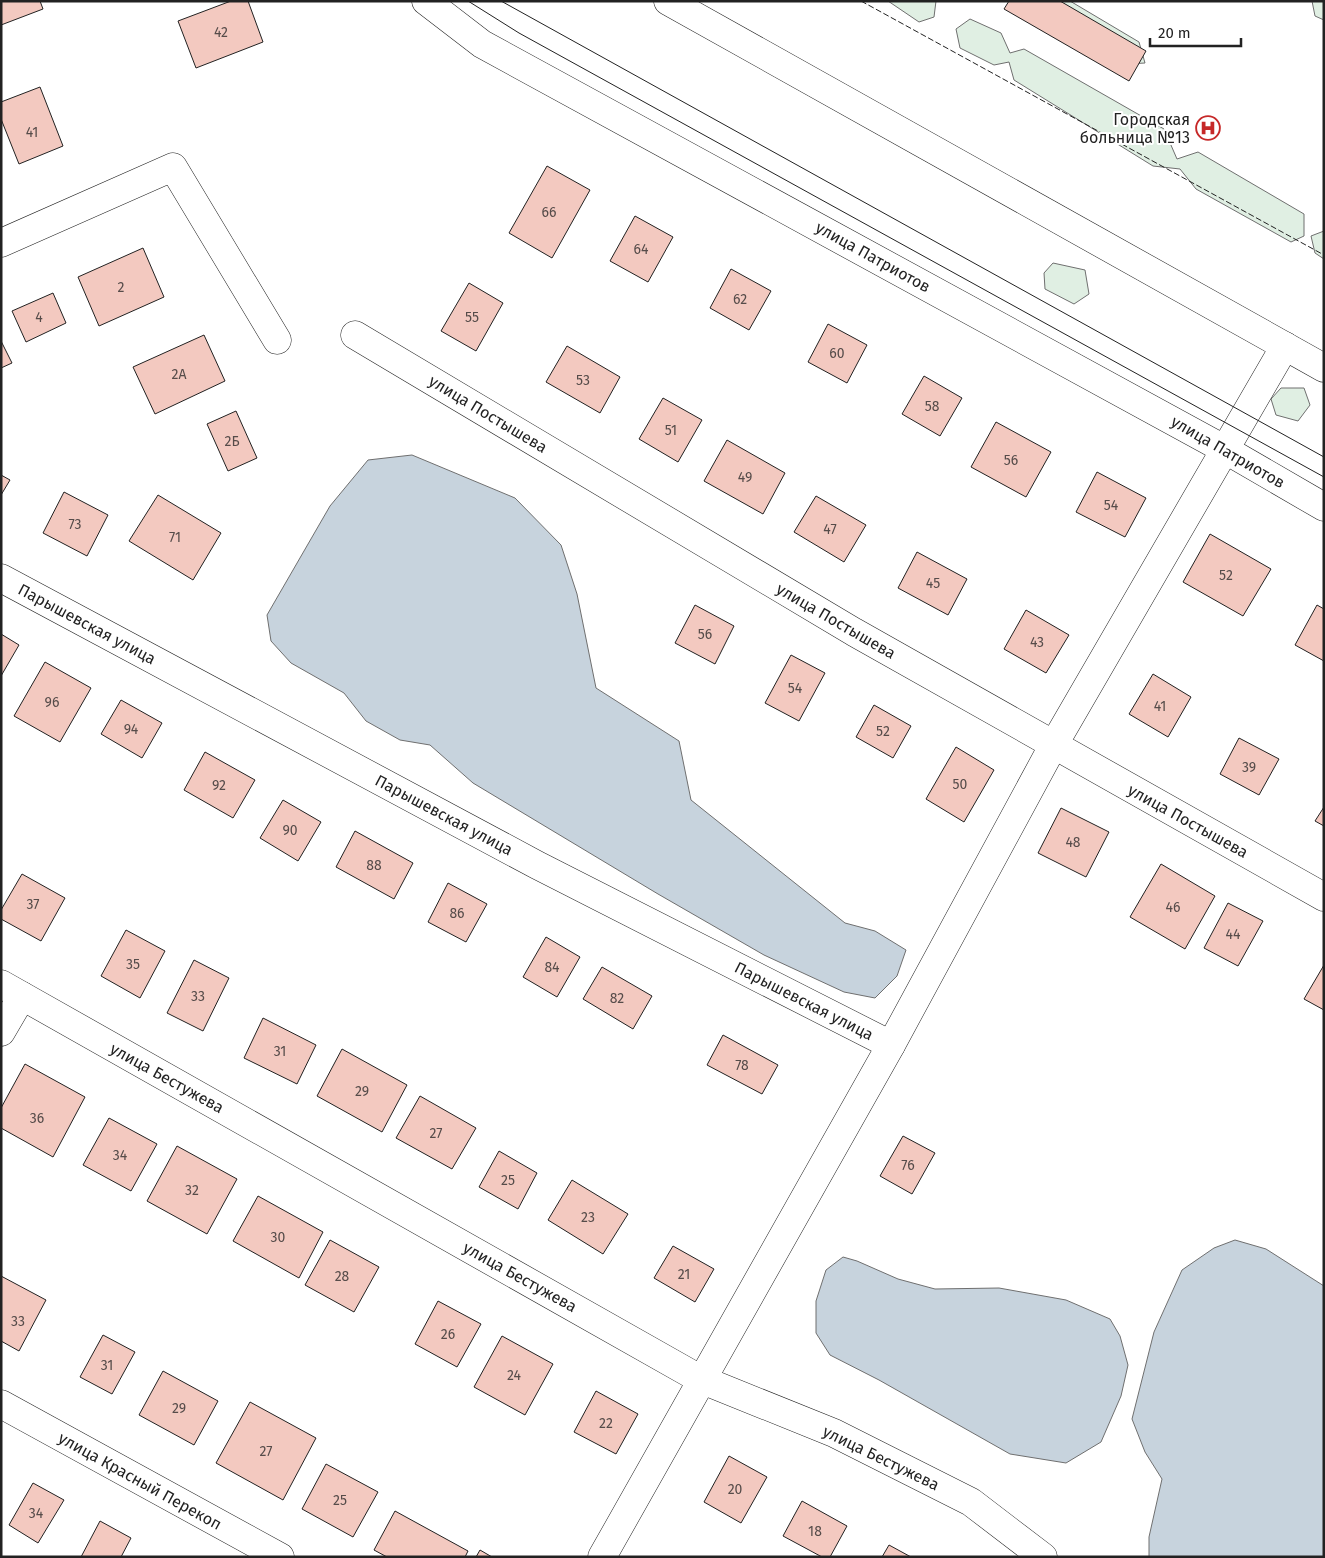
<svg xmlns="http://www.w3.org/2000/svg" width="1325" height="1558" font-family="'Fira Sans',sans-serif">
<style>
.green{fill:#e0efe3;stroke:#6f6f6f}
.water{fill:#c7d3dd;stroke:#6f6f6f}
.building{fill:#f3c9c0;stroke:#222}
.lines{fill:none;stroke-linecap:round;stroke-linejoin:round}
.minor-casing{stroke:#222;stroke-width:29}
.secondary-casing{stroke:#222;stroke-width:29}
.minor{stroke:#fff;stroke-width:28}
.secondary{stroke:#fff;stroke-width:28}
.tram{stroke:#222;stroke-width:1}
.fence{stroke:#222;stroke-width:1;stroke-dasharray:6 2.5;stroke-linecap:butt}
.labels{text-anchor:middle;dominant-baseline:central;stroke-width:4;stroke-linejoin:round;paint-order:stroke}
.number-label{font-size:14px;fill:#564c4a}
.poi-label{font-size:16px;fill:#222;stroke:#fff;text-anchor:end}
.street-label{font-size:16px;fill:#222;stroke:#fff}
</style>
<rect width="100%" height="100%" fill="#fff"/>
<g class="green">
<path d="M 888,1 L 936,1 L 934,17 L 919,22 Z"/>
<path d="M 1031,1 L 1070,1 L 1139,42 L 1145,63 L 1127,64 Z"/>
<path d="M 1312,1 L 1324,1 L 1324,20 L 1315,16 Z"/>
<path d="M 970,19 L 1001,33 L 1010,53 L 1024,49 L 1164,129 L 1177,159 L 1198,152 L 1304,214 L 1304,236 L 1291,242 L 1196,189 L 1180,169 L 1153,166 L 1014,80 L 1009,62 L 994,65 L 960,48 L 956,29 Z"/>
<path d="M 1324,231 L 1324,259 L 1315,253 L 1311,236 Z"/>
<path d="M 1053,263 L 1085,270 L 1089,294 L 1074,304 L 1045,289 L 1044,273 Z"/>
<path d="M 1281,388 L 1304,388 L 1310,405 L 1298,421 L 1276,415 L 1271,399 Z"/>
</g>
<g class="water">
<path d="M 412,455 L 515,498 L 561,545 L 577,594 L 596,688 L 679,741 L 691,800 L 845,923 L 875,931 L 906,950 L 897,976 L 875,998 L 844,992 L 764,955 L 658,894 L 473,783 L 430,745 L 400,740 L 366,721 L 344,693 L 291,663 L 271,641 L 267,615 L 330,506 L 368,460 Z"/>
<path d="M 1235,1240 L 1266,1249 L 1324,1286 L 1324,1557 L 1149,1557 L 1149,1537 L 1162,1479 L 1145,1452 L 1132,1419 L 1154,1332 L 1182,1270 L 1214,1248 Z"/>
<path d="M 843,1257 L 857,1261 L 898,1279 L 935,1289 L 999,1288 L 1066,1300 L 1110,1319 L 1120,1336 L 1128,1365 L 1121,1396 L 1101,1442 L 1066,1463 L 1010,1454 L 879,1380 L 830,1355 L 816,1333 L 816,1301 L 826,1270 Z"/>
</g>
<g class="building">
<path d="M 1,1 L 40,1 L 43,9 L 1,25 Z"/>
<path d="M 231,1 L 248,1 L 263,42 L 196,68 L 178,21 Z"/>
<path d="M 1009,1 L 1060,1 L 1146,51 L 1129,81 L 1004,9 Z"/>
<path d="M 40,87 L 63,146 L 19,164 L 1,119 L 1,102 Z"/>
<path d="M 547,166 L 590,190 L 552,258 L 509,233 Z"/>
<path d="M 635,216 L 673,237 L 648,282 L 610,261 Z"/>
<path d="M 143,248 L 164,297 L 99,326 L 78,277 Z"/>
<path d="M 731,269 L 771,291 L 749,330 L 710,308 Z"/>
<path d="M 469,283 L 503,303 L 476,351 L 441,331 Z"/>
<path d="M 53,293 L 66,323 L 26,342 L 12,311 Z"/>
<path d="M 828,324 L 867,345 L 847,383 L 808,362 Z"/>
<path d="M 204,335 L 225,381 L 155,414 L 133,367 Z"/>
<path d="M 1,341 L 12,363 L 1,368 Z"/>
<path d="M 567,346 L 620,377 L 600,413 L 546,382 Z"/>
<path d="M 924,376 L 962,398 L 940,436 L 902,414 Z"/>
<path d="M 663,398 L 702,420 L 678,462 L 639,439 Z"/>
<path d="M 236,411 L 257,458 L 228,471 L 207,424 Z"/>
<path d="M 996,422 L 1051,452 L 1026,497 L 971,467 Z"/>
<path d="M 727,440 L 785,473 L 763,514 L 704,481 Z"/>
<path d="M 1097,472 L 1146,498 L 1125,537 L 1076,512 Z"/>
<path d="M 1,475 L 10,480 L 1,495 Z"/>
<path d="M 64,492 L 108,515 L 87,556 L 43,533 Z"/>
<path d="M 158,495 L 221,533 L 193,580 L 129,541 Z"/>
<path d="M 816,496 L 866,525 L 844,562 L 794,532 Z"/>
<path d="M 1210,534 L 1271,569 L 1243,616 L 1183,582 Z"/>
<path d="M 917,552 L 967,579 L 948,615 L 898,588 Z"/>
<path d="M 695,605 L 734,626 L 715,664 L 675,643 Z"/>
<path d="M 1317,605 L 1324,609 L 1324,661 L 1295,645 Z"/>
<path d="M 1026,610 L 1069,635 L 1046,673 L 1004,649 Z"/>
<path d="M 1,634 L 19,645 L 1,676 Z"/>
<path d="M 791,655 L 825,673 L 799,721 L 765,703 Z"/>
<path d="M 45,662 L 91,688 L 60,742 L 14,716 Z"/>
<path d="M 1153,674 L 1191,697 L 1168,737 L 1129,714 Z"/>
<path d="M 121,700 L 162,723 L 142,758 L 101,734 Z"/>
<path d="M 874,705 L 911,726 L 893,758 L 856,737 Z"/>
<path d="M 1239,738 L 1279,759 L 1259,795 L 1220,774 Z"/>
<path d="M 956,747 L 994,770 L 964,822 L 926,799 Z"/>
<path d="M 205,752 L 255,780 L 233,818 L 184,790 Z"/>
<path d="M 283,800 L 321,822 L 298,861 L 260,838 Z"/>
<path d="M 1324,807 L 1324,826 L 1315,821 Z"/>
<path d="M 1061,808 L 1109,832 L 1086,877 L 1038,853 Z"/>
<path d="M 355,831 L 413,863 L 394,899 L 336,867 Z"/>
<path d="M 1161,864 L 1215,896 L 1185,949 L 1130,917 Z"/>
<path d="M 22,874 L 65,898 L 41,941 L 1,919 L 1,910 Z"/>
<path d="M 448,883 L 487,904 L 466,942 L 428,922 Z"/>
<path d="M 1228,903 L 1263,921 L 1238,966 L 1204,948 Z"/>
<path d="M 126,930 L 165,951 L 140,998 L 101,976 Z"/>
<path d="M 546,937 L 580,957 L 557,997 L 523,977 Z"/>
<path d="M 194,960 L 229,978 L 203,1031 L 167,1013 Z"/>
<path d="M 1324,965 L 1324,1010 L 1304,999 Z"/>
<path d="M 602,967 L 652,996 L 633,1029 L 583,999 Z"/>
<path d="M 263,1018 L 316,1045 L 297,1084 L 244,1058 Z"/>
<path d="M 723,1035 L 778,1065 L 762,1094 L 707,1065 Z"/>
<path d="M 342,1049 L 407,1085 L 382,1132 L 317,1096 Z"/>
<path d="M 25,1064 L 85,1097 L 53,1157 L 1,1128 L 1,1108 Z"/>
<path d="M 420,1096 L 476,1128 L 452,1169 L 396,1138 Z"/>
<path d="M 109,1118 L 157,1144 L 131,1191 L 83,1165 Z"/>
<path d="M 903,1136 L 935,1153 L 912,1194 L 880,1176 Z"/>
<path d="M 177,1146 L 237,1179 L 207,1234 L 147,1201 Z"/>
<path d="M 499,1151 L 537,1173 L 518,1209 L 479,1187 Z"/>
<path d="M 572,1180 L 628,1214 L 603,1254 L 548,1220 Z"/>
<path d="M 258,1196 L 323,1232 L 299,1278 L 233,1241 Z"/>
<path d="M 330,1240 L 379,1267 L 354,1312 L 305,1285 Z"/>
<path d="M 673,1246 L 714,1269 L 695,1302 L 654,1278 Z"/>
<path d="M 1,1276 L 46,1300 L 19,1351 L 1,1341 Z"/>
<path d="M 438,1301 L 481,1324 L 457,1367 L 415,1344 Z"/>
<path d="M 103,1335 L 135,1352 L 112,1394 L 80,1377 Z"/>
<path d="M 502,1336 L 553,1364 L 525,1415 L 474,1387 Z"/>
<path d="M 163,1371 L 218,1401 L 194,1445 L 139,1415 Z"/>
<path d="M 596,1391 L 638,1414 L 616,1454 L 574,1432 Z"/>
<path d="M 250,1402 L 316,1438 L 283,1500 L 216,1463 Z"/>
<path d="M 729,1456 L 767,1477 L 741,1523 L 704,1502 Z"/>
<path d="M 326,1464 L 378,1492 L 353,1537 L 302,1509 Z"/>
<path d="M 33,1483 L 64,1500 L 38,1543 L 9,1525 Z"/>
<path d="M 802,1501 L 847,1526 L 830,1557 L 822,1557 L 783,1536 Z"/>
<path d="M 395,1511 L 468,1551 L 465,1557 L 387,1557 L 374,1550 Z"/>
<path d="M 100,1521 L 131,1538 L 121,1557 L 81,1557 Z"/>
<path d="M 889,1545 L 911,1557 L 882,1557 Z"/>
<path d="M 480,1550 L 492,1557 L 476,1557 Z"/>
</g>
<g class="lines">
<g class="minor-casing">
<g id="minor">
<path d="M 426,1 L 482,44 L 1224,449 L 1324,507"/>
<path d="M 1,243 L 173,167 L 277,340"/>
<path d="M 355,335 L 854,632 L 1324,897"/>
<path d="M 1,578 L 537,865 L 891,1045"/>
<path d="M 1,984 L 700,1379 L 834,1433 L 971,1502 L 1043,1557"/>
<path d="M 1,1032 L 22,996"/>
<path d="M 1,1404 L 280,1557"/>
<path d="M 602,1557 L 891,1045 L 1053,746 L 1285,346"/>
</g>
</g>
<g class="secondary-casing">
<path id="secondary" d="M 668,1 L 1324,368"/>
</g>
<use href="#minor" class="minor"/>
<use href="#secondary" class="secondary"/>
<g class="tram">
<path d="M 468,1 L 519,33 L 1324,477"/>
<path d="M 501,1 L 1324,457"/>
</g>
<path class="fence" d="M 861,1 L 1324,255"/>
</g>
<defs>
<g id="hospital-ring" transform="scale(1.25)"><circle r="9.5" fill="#fff" stroke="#c62828" stroke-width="1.5"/><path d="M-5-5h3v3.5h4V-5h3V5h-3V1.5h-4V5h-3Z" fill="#c62828"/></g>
</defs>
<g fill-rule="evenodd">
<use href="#hospital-ring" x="1208" y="128"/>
</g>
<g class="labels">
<g class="number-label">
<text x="221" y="32">42</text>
<text x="32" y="132">41</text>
<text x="549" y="212">66</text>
<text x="641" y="249">64</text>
<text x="121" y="287">2</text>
<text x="740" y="299">62</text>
<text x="39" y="317">4</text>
<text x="472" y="317">55</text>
<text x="837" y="353">60</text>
<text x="179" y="374">2А</text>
<text x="583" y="380">53</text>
<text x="932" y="406">58</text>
<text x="671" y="430">51</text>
<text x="232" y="441">2Б</text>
<text x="1011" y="460">56</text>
<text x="745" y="477">49</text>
<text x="1111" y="505">54</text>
<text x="75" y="524">73</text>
<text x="830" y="529">47</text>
<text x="175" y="537">71</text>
<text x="1226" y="575">52</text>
<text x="933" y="583">45</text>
<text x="705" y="634">56</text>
<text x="1037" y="642">43</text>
<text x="795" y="688">54</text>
<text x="52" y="702">96</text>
<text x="1160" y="706">41</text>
<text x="131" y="729">94</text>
<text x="883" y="731">52</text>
<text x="1249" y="767">39</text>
<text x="960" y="784">50</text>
<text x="219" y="785">92</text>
<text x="290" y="830">90</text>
<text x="1073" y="842">48</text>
<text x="374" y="865">88</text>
<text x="33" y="904">37</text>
<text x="1173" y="907">46</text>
<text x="457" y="913">86</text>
<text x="1233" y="934">44</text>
<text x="133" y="964">35</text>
<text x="552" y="967">84</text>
<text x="198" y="996">33</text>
<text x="617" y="998">82</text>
<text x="280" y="1051">31</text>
<text x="742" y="1065">78</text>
<text x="362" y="1091">29</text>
<text x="37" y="1118">36</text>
<text x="436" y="1133">27</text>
<text x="120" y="1155">34</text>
<text x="908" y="1165">76</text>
<text x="508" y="1180">25</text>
<text x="192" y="1190">32</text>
<text x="588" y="1217">23</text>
<text x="278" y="1237">30</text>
<text x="684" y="1274">21</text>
<text x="342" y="1276">28</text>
<text x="18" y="1321">33</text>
<text x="448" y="1334">26</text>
<text x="107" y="1365">31</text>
<text x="514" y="1375">24</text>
<text x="179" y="1408">29</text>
<text x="606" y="1423">22</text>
<text x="266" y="1451">27</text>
<text x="735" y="1489">20</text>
<text x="340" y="1500">25</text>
<text x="36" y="1513">34</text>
<text x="815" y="1531">18</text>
</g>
<g class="poi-label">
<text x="1190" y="119">Городская<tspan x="1190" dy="18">больница №13</tspan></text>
</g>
<g class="street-label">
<text transform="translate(873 257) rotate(29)">улица Патриотов</text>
<text transform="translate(488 414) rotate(31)">улица Постышева</text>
<text transform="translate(1228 452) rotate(30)">улица Патриотов</text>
<text transform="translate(836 621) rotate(30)">улица Постышева</text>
<text transform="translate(87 624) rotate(28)">Парышевская улица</text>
<text transform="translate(444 815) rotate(28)">Парышевская улица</text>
<text transform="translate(1188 821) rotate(29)">улица Постышева</text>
<text transform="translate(804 1001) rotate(27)">Парышевская улица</text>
<text transform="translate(167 1078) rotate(29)">улица Бестужева</text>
<text transform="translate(520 1277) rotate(29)">улица Бестужева</text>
<text transform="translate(881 1458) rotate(26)">улица Бестужева</text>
<text transform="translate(140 1481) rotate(29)">улица Красный Перекоп</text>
</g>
</g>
<rect width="1325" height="1558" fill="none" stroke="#222222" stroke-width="5"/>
<path d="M1150 38v8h91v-8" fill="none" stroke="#222222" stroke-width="2.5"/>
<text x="1158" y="38" font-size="15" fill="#222222" stroke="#ffffff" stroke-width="4" paint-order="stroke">20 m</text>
</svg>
